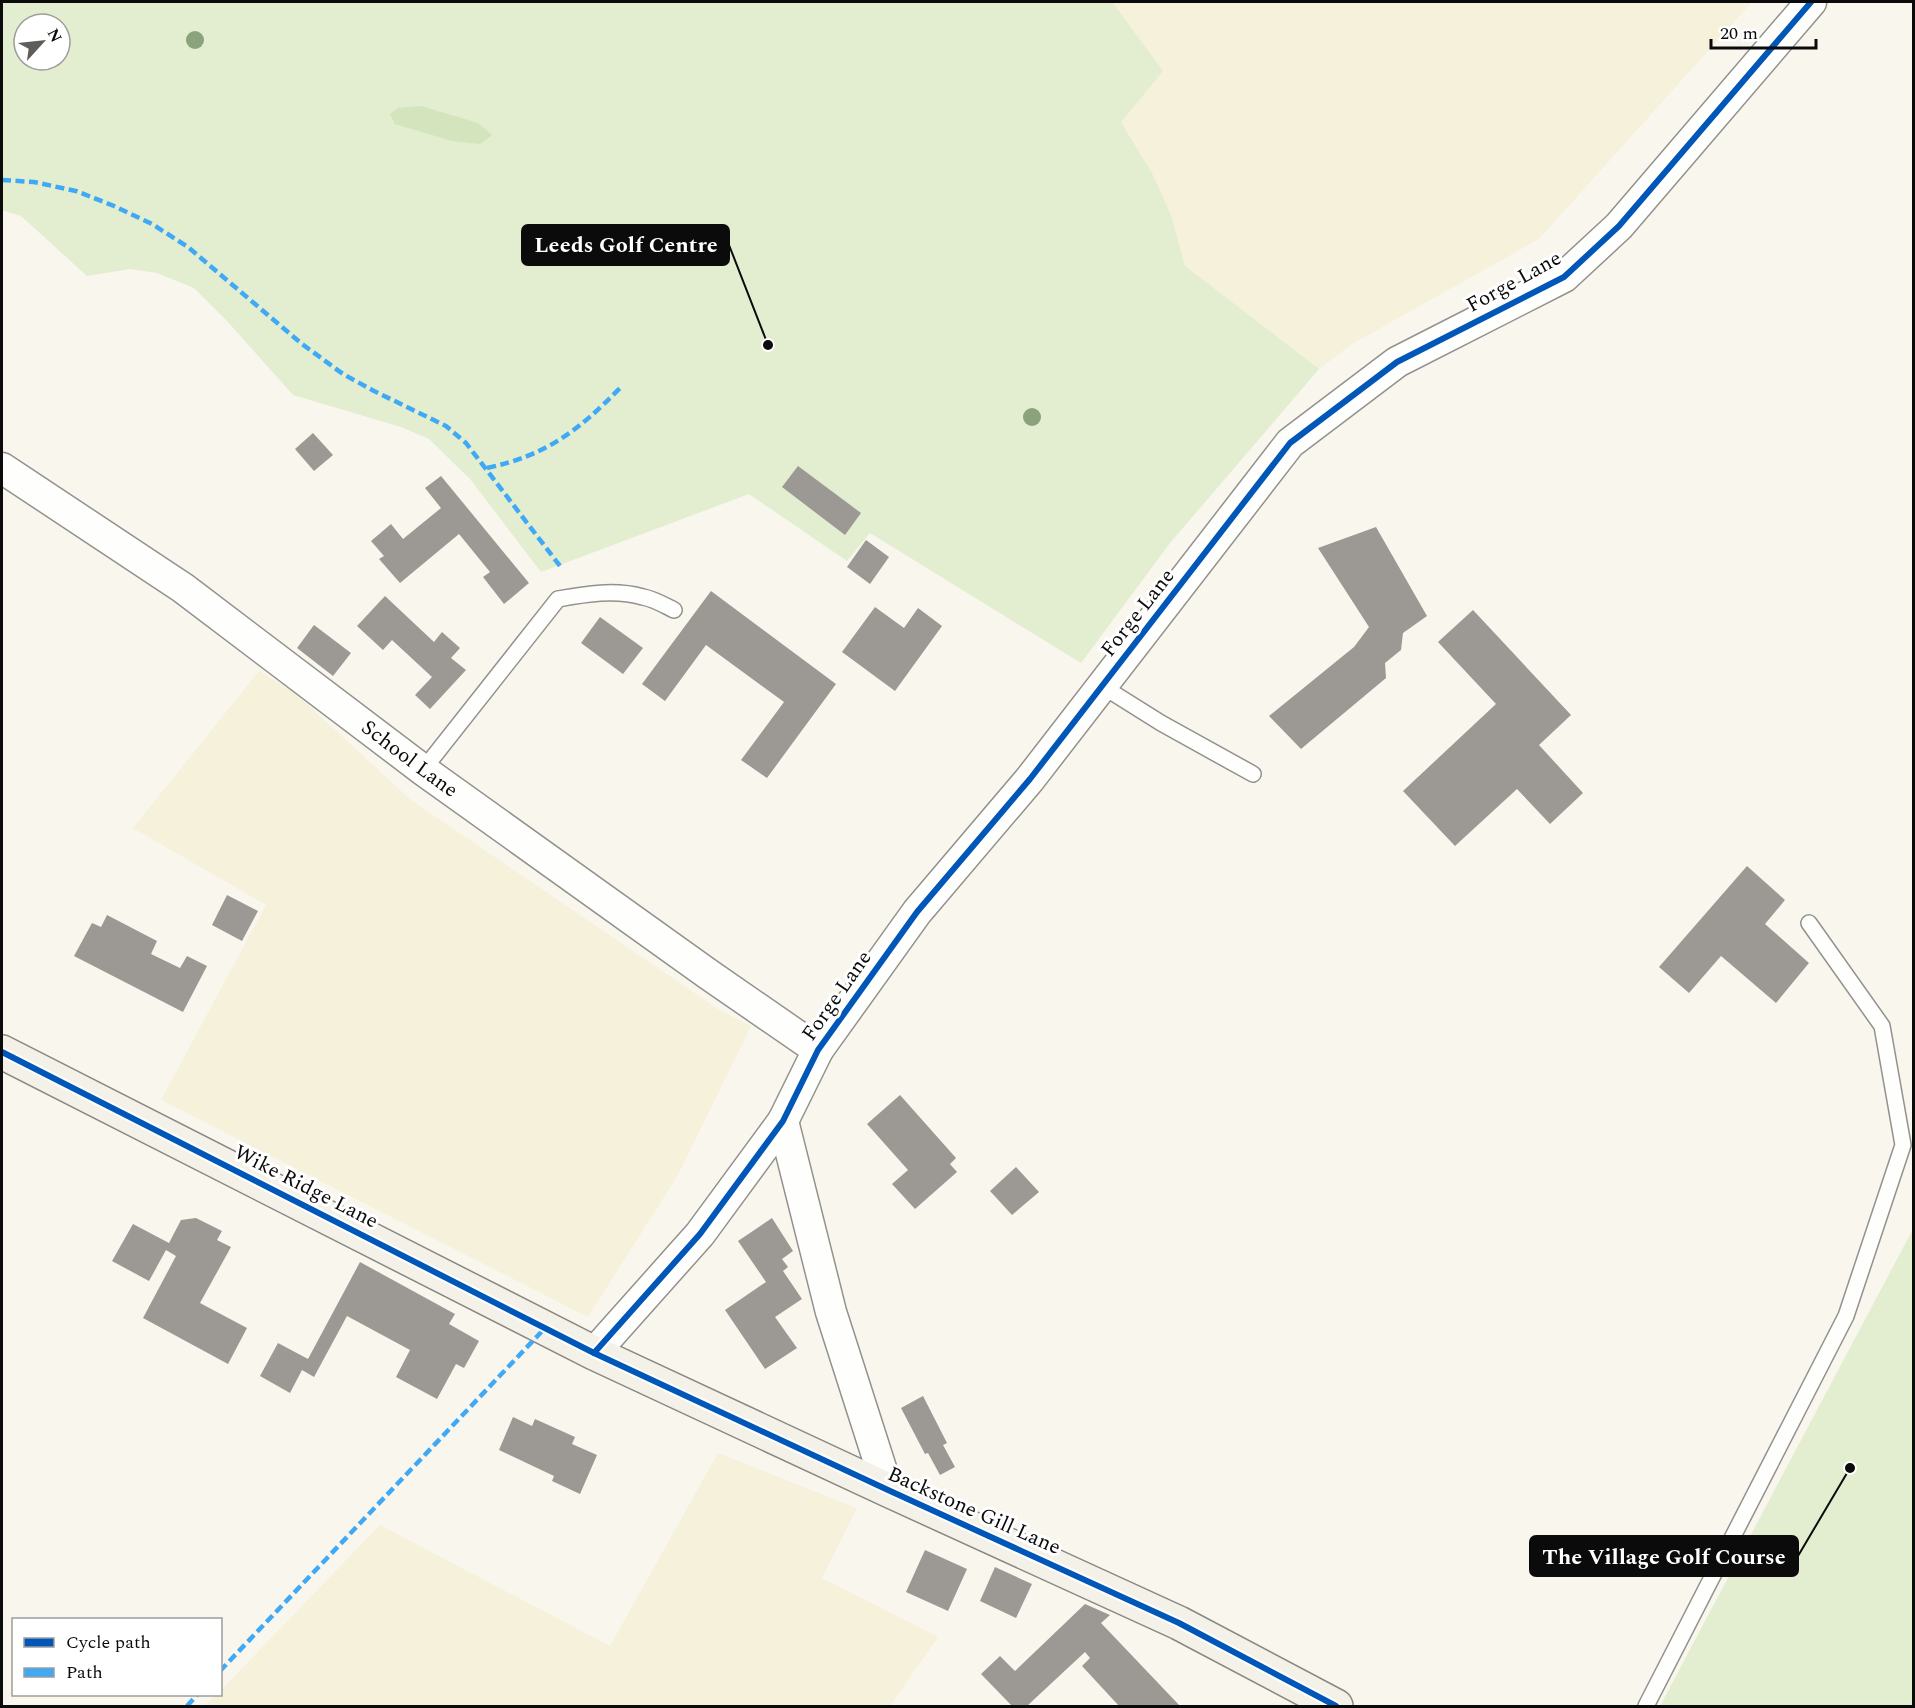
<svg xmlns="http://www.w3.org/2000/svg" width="1915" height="1708" font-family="Spectral,serif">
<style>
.farmland{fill:#f5f1db}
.green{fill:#e3edcf;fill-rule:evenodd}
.forest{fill:#d4e4bd}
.building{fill:#9c9995}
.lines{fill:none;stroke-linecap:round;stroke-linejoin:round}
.lane-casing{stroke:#92918d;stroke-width:18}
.street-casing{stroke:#92918d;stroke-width:33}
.secondary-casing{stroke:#898784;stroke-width:36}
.lane{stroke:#fefefc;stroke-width:15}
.street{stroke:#fefefc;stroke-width:30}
.secondary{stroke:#f4f2e8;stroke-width:33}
.quiet{stroke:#3fa9f5;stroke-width:4.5;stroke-dasharray:9 4.5;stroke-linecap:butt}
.cycleway-casing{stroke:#fff;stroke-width:10}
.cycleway{stroke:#0057b8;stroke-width:6}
.tree{fill:#8aa37c}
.labels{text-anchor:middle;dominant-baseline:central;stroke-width:6;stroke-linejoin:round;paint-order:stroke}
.street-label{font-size:21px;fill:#0b0b0b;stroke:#fff}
.leader{fill:none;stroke:#0b0b0b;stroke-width:2}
.callout-dot{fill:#0b0b0b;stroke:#fff;stroke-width:2}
.callout{fill:#0b0b0b;stroke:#0b0b0b;stroke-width:2}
.callout-label{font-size:22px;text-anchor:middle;font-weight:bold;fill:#fff}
</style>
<rect width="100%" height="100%" fill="#f9f6ee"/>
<g class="farmland">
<path d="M 1112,2 L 1752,2 L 1539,239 L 1352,344 L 1319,369 L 1185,266 L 1171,215 L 1152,173 L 1121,121 Z"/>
<path d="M 259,671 L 295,693 L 411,800 L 721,1011 L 751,1026 L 678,1175 L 588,1317 L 161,1100 L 266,905 L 133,828 Z"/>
<path d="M 718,1453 L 857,1508 L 822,1578 L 938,1637 L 890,1706 L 204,1706 L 216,1695 L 220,1694 L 221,1690 L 380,1525 L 610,1646 Z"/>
</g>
<g class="green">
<path d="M 2,2 L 1112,2 L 1163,71 L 1121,122 L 1152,173 L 1171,215 L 1185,266 L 1319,369 L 1170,543 L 1081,663 L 870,533 L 847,561 L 749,494 L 541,572 L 470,479 L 429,439 L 401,427 L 293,395 L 227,321 L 194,288 L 157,273 L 130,269 L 87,276 L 21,216 L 2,210 ZM 24,24 L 60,24 L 60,60 L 24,60 Z"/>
<path d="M 1913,1229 L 1913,1706 L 1660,1706 Z"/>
</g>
<path class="forest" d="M 421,106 L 478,123 L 492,135 L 480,144 L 452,141 L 395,124 L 390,114 L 398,108 Z"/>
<g class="building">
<path d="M 313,433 L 333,455 L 314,471 L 295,449 Z"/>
<path d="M 798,466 L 861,513 L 845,535 L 782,487 Z"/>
<path d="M 441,476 L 529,583 L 504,604 L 483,577 L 490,572 L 459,534 L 400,583 L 379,559 L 384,556 L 371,541 L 391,524 L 403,539 L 441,508 L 425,488 Z"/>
<path d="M 1376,527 L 1427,616 L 1403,633 L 1401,650 L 1385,663 L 1386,678 L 1301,749 L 1269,716 L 1354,647 L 1369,627 L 1318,548 Z"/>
<path d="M 866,540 L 889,557 L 870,584 L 847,567 Z"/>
<path d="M 711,591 L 836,684 L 767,778 L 741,760 L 784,702 L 706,645 L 665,701 L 642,684 Z"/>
<path d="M 385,596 L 434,642 L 442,632 L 460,648 L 451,658 L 466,670 L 430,709 L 415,695 L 432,677 L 392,640 L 383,650 L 357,626 Z"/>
<path d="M 875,607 L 904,628 L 918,608 L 942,626 L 895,691 L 842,652 Z"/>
<path d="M 1473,610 L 1571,715 L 1539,745 L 1583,793 L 1550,824 L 1517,789 L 1455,846 L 1403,791 L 1496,704 L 1438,642 Z"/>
<path d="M 600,617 L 643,648 L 623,674 L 581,643 Z"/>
<path d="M 314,625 L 351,653 L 333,676 L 297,648 Z"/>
<path d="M 1747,866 L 1785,900 L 1765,924 L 1809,963 L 1776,1003 L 1721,956 L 1689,993 L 1659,967 Z"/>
<path d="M 227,895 L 258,911 L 242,941 L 212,925 Z"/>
<path d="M 107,915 L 157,941 L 151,954 L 180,968 L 187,956 L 207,966 L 183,1012 L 74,956 L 92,923 L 101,927 Z"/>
<path d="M 900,1095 L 956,1158 L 950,1164 L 957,1172 L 915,1209 L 892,1184 L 908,1170 L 867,1124 Z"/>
<path d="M 1016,1167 L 1039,1192 L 1012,1215 L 990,1191 Z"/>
<path d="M 196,1218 L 222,1231 L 217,1240 L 231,1247 L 200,1303 L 247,1328 L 228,1364 L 143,1318 L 176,1256 L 166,1250 L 149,1281 L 112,1261 L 133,1224 L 169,1243 L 181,1220 Z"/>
<path d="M 772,1218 L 793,1251 L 782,1259 L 788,1267 L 783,1271 L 802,1299 L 775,1317 L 797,1348 L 765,1369 L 725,1310 L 766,1282 L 738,1241 Z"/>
<path d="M 360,1262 L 455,1314 L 449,1324 L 479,1341 L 464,1368 L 456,1364 L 437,1399 L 396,1377 L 410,1350 L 347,1316 L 314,1377 L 302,1370 L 290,1393 L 260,1376 L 278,1343 L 308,1359 Z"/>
<path d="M 923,1396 L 947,1443 L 943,1445 L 955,1467 L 940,1475 L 928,1453 L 925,1454 L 901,1408 Z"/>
<path d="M 513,1417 L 532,1426 L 535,1419 L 575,1437 L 572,1444 L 597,1455 L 580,1494 L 552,1481 L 554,1476 L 499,1450 Z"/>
<path d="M 925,1550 L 967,1569 L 948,1611 L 906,1592 Z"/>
<path d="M 995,1567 L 1032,1584 L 1016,1618 L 980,1601 Z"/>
<path d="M 1085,1604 L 1110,1615 L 1101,1623 L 1180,1706 L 1119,1706 L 1082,1666 L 1090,1658 L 1085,1652 L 1027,1706 L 1012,1706 L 981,1674 L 1000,1656 L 1015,1671 Z"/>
</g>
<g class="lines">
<g class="lane-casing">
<g id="lane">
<path d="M 1102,686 L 1161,723 L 1253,774"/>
<path d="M 423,770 L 558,599 C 586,594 615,589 643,597 C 654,599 664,605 674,610"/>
<path d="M 1646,1706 L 1846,1316 L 1903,1145 L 1882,1026 L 1809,923"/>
</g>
</g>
<g class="street-casing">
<g id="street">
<path id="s1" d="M 2,468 L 183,588 L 423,770 L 708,974 L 818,1050"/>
<path d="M 783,1121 L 831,1312 L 888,1490"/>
<path d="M 594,1353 L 700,1234 L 783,1121 L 818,1050 L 917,912 L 1030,779 L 1290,443 L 1397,362 L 1564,277 L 1619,226 L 1811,2"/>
</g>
</g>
<g class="secondary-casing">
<path id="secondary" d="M 2,1052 L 594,1353 L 888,1490 L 1179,1623 L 1336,1706"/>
</g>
<use href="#lane" class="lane"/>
<use href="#street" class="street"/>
<use href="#secondary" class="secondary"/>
<g class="quiet">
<path d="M 2,180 L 34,182 L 76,191 L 114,206 L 152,224 L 188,247 L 302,344 L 343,374 L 374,391 L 446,426 L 466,443 L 560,566"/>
<path d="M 487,468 C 547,455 578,431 620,388"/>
<path d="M 220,1671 L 546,1327"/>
<path d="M 187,1706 L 198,1694"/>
</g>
<g class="cycleway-casing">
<g id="cycleway">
<path d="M 2,1052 L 594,1353 L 888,1490 L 1179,1623 L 1336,1706"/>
<path d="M 594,1353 L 700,1234 L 783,1121 L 818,1050 L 917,912 L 1030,779 L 1290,443 L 1397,362 L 1564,277 L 1619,226 L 1811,2"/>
</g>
</g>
<use href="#cycleway" class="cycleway"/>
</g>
<g class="tree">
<circle cx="195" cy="40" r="9"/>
<circle cx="1032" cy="417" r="9"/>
</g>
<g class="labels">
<g class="street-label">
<text transform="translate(1514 282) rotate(-29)">Forge Lane</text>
<text transform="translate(1138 613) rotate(-52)">Forge Lane</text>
<text stroke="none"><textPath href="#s1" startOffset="501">School Lane</textPath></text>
<text transform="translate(837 996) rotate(-55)">Forge Lane</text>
<text transform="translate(306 1187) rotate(27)">Wike Ridge Lane</text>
<text transform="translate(974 1511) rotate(24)">Backstone Gill Lane</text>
</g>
</g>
<path class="leader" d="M768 345L729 245M1850 1468L1798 1556"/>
<g class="callout-dot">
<circle cx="768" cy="345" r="6"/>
<circle cx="1850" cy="1468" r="6"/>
</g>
<g class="callout">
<rect x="522" y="225" width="207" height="40" rx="6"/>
<rect x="1530" y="1536" width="268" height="40" rx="6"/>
</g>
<g class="callout-label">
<text x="626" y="252">Leeds Golf Centre</text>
<text x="1664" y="1564">The Village Golf Course</text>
</g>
<rect width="1915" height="1708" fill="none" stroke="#0b0b0b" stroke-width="6"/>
<rect x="12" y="1618" width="210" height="78" fill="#ffffff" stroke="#9d9d9d" stroke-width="1.5"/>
<rect x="24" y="1638" width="30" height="9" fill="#0057b8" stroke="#9d9d9d" stroke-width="1.5"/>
<text x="66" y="1648" font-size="18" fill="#0b0b0b">Cycle path</text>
<rect x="24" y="1668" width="30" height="9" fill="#3fa9f5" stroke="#9d9d9d" stroke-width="1.5"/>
<text x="66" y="1678" font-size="18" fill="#0b0b0b">Path</text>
<g transform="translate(42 42) rotate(63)"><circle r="28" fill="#ffffff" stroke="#9d9d9d" stroke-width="1.5"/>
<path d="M0-4.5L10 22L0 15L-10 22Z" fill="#5e5d5a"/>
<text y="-9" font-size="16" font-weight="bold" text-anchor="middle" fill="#0b0b0b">N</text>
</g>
<path d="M1711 39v9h105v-9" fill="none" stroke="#0b0b0b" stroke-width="3"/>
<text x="1720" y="39" font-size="18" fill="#0b0b0b" stroke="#ffffff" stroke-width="4.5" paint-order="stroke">20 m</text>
</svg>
